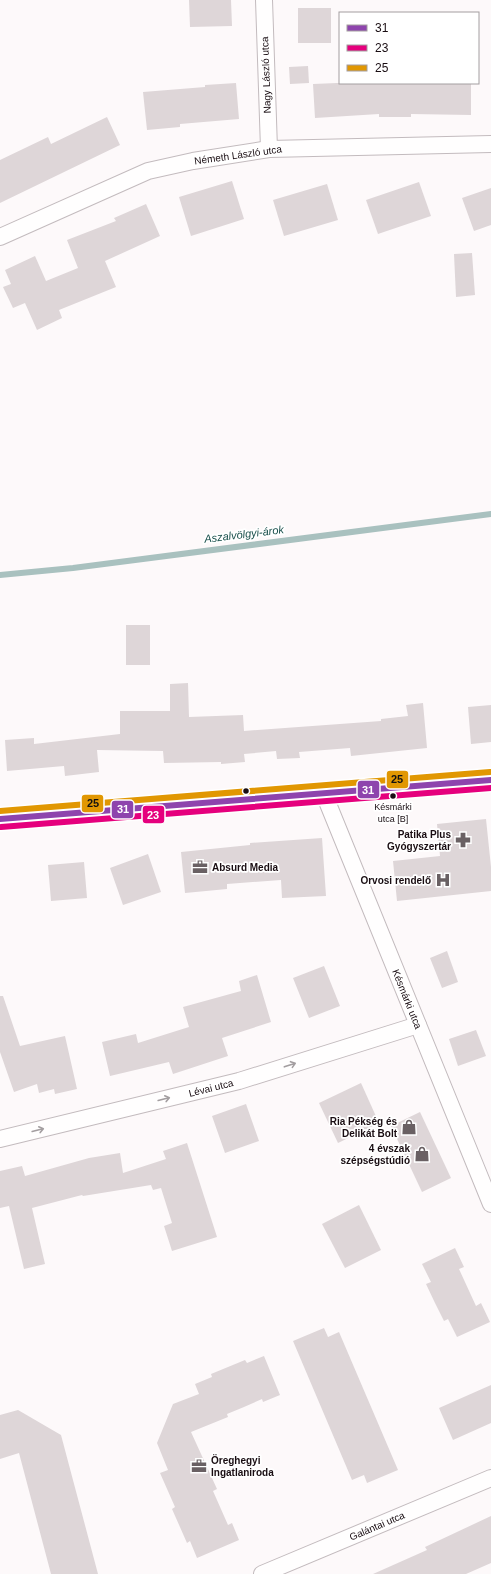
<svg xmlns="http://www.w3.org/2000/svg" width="491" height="1574" font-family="Arial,sans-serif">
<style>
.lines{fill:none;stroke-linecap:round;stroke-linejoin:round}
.stream{stroke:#a9c1bf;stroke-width:6}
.building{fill:#ded6d8}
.minor-casing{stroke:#c3bbbe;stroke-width:18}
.tertiary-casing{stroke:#c3bbbe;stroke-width:22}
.minor{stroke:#fffefe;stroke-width:16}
.tertiary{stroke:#fffefe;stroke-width:20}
.bus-1-casing{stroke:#fff;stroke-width:9}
.bus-2-casing{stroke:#fff;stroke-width:9}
.bus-3-casing{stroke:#fff;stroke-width:9}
.bus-1{stroke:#8e44ad;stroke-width:6}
.bus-2{stroke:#e5007d;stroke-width:6}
.bus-3{stroke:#e19702;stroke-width:6}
.oneway{stroke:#a39ea0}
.bus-dot{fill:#190d12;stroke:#fff;stroke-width:1.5}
.labels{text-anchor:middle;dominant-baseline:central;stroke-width:3.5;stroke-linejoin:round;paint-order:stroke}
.bus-label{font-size:9px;fill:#190d12;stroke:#fff}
.street-label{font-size:10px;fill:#190d12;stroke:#fff}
.poi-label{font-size:10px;font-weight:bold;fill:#190d12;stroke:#fff;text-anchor:end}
.water-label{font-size:11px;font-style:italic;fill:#1a504c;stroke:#fff}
.line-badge{stroke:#fff;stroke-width:1.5}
.badge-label{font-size:11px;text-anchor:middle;font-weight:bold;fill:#fff}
.pale-badge-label{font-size:11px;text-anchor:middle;font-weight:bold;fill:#111}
</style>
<rect width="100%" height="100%" fill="#fdf9fa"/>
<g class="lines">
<path class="stream" d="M 0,575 L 73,568 L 491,514"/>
</g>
<g class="building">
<path d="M 189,0 L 231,0 L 232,26 L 190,27 Z"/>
<rect x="298" y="8" width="33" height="35"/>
<path d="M 308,66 L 309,83 L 290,84 L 289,67 Z"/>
<path d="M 236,83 L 239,119 L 180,124 L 180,127 L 147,130 L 143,92 L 205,87 L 205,85 Z"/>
<path d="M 337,83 L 471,83 L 471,115 L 411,114 L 411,117 L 379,117 L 379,114 L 315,118 L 313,84 Z"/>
<path d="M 107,117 L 120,145 L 0,203 L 0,160 L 48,137 L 51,144 Z"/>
<path d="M 232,181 L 244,219 L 191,236 L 179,197 Z"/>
<path d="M 419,182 L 431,216 L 378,234 L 366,200 Z"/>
<path d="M 327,184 L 338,220 L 284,236 L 273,200 Z"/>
<path d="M 491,188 L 491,225 L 474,231 L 462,198 Z"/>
<path d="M 146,204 L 160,236 L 105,261 L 116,287 L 59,310 L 62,318 L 37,330 L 25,303 L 13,308 L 3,287 L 11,284 L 5,270 L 35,256 L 46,281 L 78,268 L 67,240 L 116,221 L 114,218 Z"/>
<path d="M 472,253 L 475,295 L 456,297 L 454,254 Z"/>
<rect x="126" y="625" width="24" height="40"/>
<path d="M 188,683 L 189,717 L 243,715 L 244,731 L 381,721 L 381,719 L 408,716 L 406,705 L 423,703 L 427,748 L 351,756 L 350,748 L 299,752 L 300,758 L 277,759 L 276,751 L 244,754 L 245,762 L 221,764 L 221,762 L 164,763 L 163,751 L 97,750 L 99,772 L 65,776 L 64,766 L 7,771 L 5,740 L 34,738 L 34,744 L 120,734 L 120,711 L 170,711 L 170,684 Z"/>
<path d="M 491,705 L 491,742 L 471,744 L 468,707 Z"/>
<path d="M 486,819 L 491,867 L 491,891 L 397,901 L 393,861 L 440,856 L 437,824 Z"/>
<path d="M 322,838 L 326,896 L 282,898 L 281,880 L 227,884 L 227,889 L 185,893 L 181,852 L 250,845 L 250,843 Z"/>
<path d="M 148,854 L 161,892 L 123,905 L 110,868 Z"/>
<path d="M 84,862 L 87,898 L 51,901 L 48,865 Z"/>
<path d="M 447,951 L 458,982 L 442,988 L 430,958 Z"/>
<path d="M 324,966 L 340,1006 L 309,1018 L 293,978 Z"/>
<path d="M 257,975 L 271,1022 L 222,1038 L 228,1056 L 173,1074 L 169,1062 L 110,1076 L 102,1042 L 136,1034 L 138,1043 L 189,1027 L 183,1007 L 241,991 L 239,981 Z"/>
<path d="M 0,996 L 3,996 L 20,1046 L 65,1036 L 77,1089 L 55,1094 L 54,1089 L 39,1093 L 37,1084 L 14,1092 L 0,1052 Z"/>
<path d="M 476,1030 L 486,1056 L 458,1066 L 449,1039 Z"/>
<path d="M 361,1083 L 379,1123 L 338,1143 L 319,1103 Z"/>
<path d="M 246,1104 L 259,1141 L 225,1153 L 212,1116 Z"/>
<path d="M 420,1112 L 451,1178 L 422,1192 L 391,1126 Z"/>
<path d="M 187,1143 L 217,1237 L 172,1251 L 164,1226 L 172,1223 L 161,1188 L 153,1190 L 151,1185 L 83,1196 L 82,1195 L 32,1208 L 45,1264 L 24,1269 L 9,1206 L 0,1208 L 0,1171 L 22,1166 L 25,1176 L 89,1158 L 120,1153 L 123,1173 L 166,1159 L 163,1151 Z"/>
<path d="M 359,1205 L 381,1250 L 345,1268 L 322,1224 Z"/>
<path d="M 455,1248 L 464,1267 L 459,1269 L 476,1306 L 481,1303 L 490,1322 L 457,1337 L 448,1319 L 444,1321 L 435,1303 L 426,1284 L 431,1282 L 422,1264 Z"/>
<path d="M 324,1328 L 328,1337 L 339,1332 L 398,1470 L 367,1483 L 364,1475 L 352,1480 L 293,1341 Z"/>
<path d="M 264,1356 L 280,1395 L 263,1402 L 262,1399 L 244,1407 L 227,1414 L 228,1417 L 191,1432 L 217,1489 L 213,1491 L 228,1525 L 232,1523 L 239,1540 L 197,1558 L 190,1541 L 187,1543 L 172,1509 L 175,1507 L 160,1473 L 168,1470 L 157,1443 L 173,1404 L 199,1394 L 195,1384 L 212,1377 L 211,1374 L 245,1360 L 247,1363 Z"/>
<path d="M 491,1385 L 491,1423 L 453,1440 L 439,1408 Z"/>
<path d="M 18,1410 L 61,1435 L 98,1574 L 51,1574 L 19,1453 L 0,1459 L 0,1415 Z"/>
<path d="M 491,1516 L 491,1563 L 466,1574 L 373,1574 L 427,1550 L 425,1547 Z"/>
</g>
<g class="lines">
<g class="minor-casing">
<g id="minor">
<path d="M 264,0 L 269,149"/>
<path d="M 0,237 L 148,171 L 193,161 L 269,149 L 491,144"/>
<path d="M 324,794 L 491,1204"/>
<path d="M 0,1139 L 239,1081 L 418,1025"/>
<path d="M 262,1574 L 491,1478"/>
</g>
</g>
<g class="tertiary-casing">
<path id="tertiary" d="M 0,819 L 491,780"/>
</g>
<use href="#minor" class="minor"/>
<use href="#tertiary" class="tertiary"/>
<g class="bus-1-casing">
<path id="bus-1" d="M 0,819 L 491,780"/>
</g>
<g class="bus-2-casing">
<path id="bus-2" d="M 1,827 L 491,788"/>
</g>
<g class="bus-3-casing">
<path id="bus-3" d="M 0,811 L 490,772"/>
</g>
<use href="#bus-1" class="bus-1"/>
<use href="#bus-2" class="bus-2"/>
<use href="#bus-3" class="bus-3"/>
</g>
<defs><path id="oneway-shaft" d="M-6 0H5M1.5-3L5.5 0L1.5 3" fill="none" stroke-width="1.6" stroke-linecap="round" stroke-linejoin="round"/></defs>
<g class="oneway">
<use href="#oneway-shaft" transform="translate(290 1065) rotate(-18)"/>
<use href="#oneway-shaft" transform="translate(164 1099) rotate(-14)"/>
<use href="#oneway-shaft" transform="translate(38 1130) rotate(-14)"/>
</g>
<defs>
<g id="pharmacy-bare" transform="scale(1.2)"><path d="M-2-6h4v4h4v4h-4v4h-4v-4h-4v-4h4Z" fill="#696063" stroke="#fff" stroke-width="2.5" paint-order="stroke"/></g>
<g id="office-bare" transform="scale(1.2)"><path d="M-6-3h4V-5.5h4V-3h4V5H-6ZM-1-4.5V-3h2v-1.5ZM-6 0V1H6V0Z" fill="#696063" stroke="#fff" stroke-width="2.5" paint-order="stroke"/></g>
<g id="hospital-bare" transform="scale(1.2)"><path d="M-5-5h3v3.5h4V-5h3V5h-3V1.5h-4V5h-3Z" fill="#696063" stroke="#fff" stroke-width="2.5" paint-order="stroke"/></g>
<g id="shop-bare" transform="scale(1.2)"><path d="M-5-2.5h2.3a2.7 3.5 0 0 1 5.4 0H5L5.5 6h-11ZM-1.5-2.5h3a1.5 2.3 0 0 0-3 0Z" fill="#696063" stroke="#fff" stroke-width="2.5" paint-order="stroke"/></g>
</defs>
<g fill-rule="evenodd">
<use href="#pharmacy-bare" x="463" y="840"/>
<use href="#office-bare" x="200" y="867"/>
<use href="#hospital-bare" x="443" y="880"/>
<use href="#shop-bare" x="409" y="1127"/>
<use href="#shop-bare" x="422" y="1154"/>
<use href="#office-bare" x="199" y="1466"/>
</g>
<g class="bus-dot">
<circle cx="246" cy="791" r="3.5"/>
<circle cx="393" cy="796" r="3.5"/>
</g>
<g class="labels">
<g class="bus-label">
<text x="393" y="807">Késmárki<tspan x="393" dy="12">utca [B]</tspan></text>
</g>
<g class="street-label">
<text transform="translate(266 75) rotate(-92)">Nagy László utca</text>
<text transform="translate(238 155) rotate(-8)">Németh László utca</text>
<text transform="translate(407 999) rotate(68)">Késmárki utca</text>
<text transform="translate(211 1088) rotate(-14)">Lévai utca</text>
<text transform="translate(377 1526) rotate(-23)">Galántai utca</text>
</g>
<g class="poi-label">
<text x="451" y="834">Patika Plus<tspan x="451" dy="12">Gyógyszertár</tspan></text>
<text x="212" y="867" text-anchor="start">Absurd Media</text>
<text x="431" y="880">Orvosi rendelő</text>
<text x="397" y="1121">Ria Pékség és<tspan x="397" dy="12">Delikát Bolt</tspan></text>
<text x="410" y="1148">4 évszak<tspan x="410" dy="12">szépségstúdió</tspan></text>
<text x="211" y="1460" text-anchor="start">Öreghegyi<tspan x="211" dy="12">Ingatlaniroda</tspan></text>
</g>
<g class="water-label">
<text transform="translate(244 534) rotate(-7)">Aszalvölgyi-árok</text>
</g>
</g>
<g class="line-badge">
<rect x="386" y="770" width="23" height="19" rx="4" fill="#e19702"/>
<rect x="357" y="780" width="23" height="19" rx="4" fill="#8e44ad"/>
<rect x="81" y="794" width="23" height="19" rx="4" fill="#e19702"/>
<rect x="111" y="800" width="23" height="19" rx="4" fill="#8e44ad"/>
<rect x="142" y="805" width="23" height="19" rx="4" fill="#e5007d"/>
</g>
<g class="badge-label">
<text x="368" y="794">31</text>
<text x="123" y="813">31</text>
<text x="153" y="819">23</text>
</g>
<g class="pale-badge-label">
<text x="397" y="783">25</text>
<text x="93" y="807">25</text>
</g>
<rect x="339" y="12" width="140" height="72" fill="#ffffff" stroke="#a39ea0"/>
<rect x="347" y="25" width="20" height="6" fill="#8e44ad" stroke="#a39ea0"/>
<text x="375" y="32" font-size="12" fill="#190d12">31</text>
<rect x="347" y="45" width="20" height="6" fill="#e5007d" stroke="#a39ea0"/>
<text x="375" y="52" font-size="12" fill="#190d12">23</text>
<rect x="347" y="65" width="20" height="6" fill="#e19702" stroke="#a39ea0"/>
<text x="375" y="72" font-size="12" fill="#190d12">25</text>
</svg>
